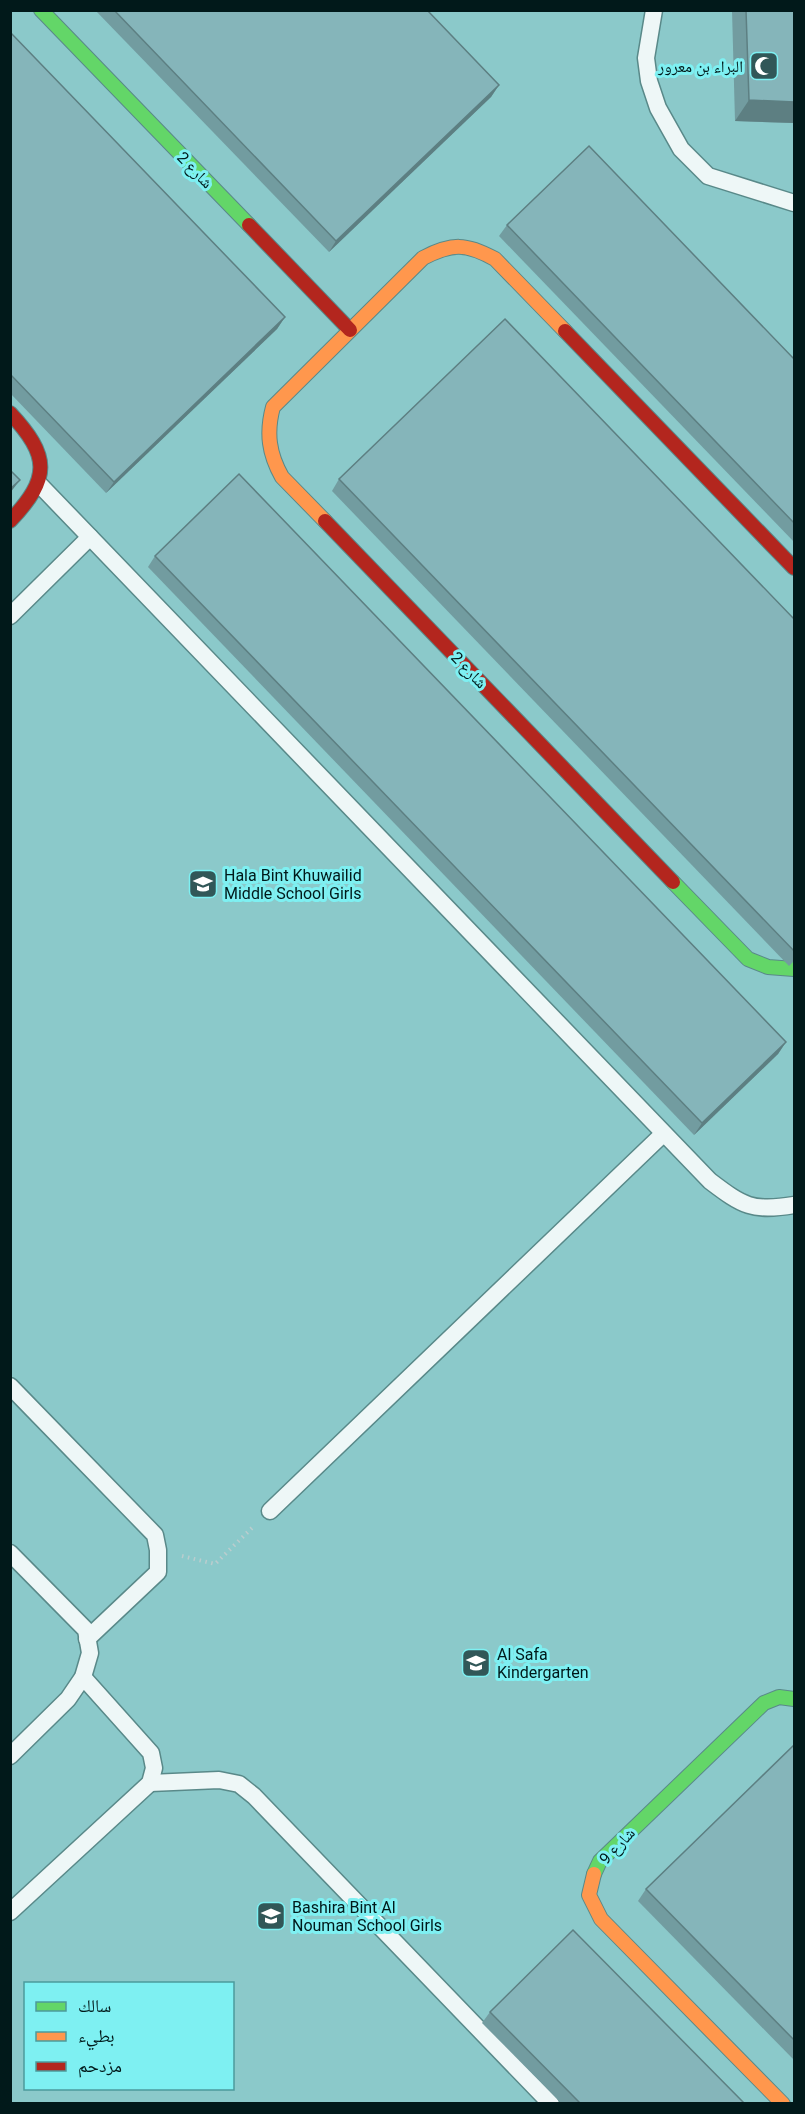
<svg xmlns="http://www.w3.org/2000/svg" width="805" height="2114" font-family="Roboto,'Noto Naskh Arabic',sans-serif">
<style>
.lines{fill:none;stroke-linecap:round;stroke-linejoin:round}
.lane-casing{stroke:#598989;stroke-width:19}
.fast-casing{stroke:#598989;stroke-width:16}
.slow-casing{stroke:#598989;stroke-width:16}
.jam-casing{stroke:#598989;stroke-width:16}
.path{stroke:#bacdce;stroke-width:4;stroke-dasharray:1.5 4.5;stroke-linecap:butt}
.lane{stroke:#eef7f7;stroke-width:16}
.fast{stroke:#63d668;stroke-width:14}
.slow{stroke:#ff974d;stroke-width:14}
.jam{stroke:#b3261e;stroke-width:14}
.wall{fill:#729ca0}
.shaded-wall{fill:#5d7f82}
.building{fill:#85b5ba;stroke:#5d7f82;stroke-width:1.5}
.labels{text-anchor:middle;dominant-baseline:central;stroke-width:6;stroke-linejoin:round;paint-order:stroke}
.poi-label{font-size:16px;fill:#01191a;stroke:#7ef0f2;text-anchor:start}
.street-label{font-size:16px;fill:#01191a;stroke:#7ef0f2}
</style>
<rect width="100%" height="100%" fill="#8bc9ca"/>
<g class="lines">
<g class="lane-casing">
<g id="lane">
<path d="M 654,10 L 646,58 L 649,81 L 658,108 L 681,149 L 708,176 L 794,203"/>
<path d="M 39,484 L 710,1181 C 743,1206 752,1212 794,1205"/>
<path d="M 10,616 L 90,537"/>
<path d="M 10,1386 L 155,1535 L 158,1550 L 158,1572 L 87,1639"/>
<path d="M 270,1511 L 663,1134"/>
<path d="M 10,1553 L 86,1630 L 90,1653 L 83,1677 L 68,1699 L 10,1756"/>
<path d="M 150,1783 L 219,1780 L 239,1784 L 254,1796 L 551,2104"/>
<path d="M 10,1912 L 150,1783 L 154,1768 L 151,1753 L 83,1677"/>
</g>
</g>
<g class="fast-casing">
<g id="fast">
<path d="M 41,10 L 249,225"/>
<path d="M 673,882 L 748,959 L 768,967 L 794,969"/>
<path d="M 594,1874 L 600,1861 L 764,1703 L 779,1697 L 794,1699"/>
</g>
</g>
<g class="slow-casing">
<g id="slow">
<path d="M 325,521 L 282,477 C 269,454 266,433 273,407 L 423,258 C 452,243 466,243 495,259 L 565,331"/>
<path d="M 594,1874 L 589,1895 L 601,1919 L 783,2104"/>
</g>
</g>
<g class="jam-casing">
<g id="jam">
<path d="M 249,225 L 350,330"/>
<path d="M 565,331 L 794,568"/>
<path d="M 10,413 C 50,456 51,478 10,521"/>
<path d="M 325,521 L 673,882"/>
</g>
</g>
<path class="path" d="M 182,1556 L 215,1564 L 254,1526"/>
<use href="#lane" class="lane"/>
<use href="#fast" class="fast"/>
<use href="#slow" class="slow"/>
<use href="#jam" class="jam"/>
</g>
<g class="wall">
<path d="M 95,10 L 427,10 L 499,85 L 491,97 L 329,252 Z"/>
<path d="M 732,10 L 795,10 L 795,123 L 735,121 Z"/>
<path d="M 10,32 L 285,317 L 277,329 L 106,493 L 10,393 Z"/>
<path d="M 507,225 L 795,360 L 795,543 L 499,236 Z"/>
<path d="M 339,479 L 795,620 L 795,960 L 789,966 L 332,491 Z"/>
<path d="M 155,556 L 786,1042 L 778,1054 L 694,1135 L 148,567 Z"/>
<path d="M 795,1744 L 795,2061 L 638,1901 L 646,1889 Z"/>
<path d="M 490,2012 L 744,2103 L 561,2103 L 482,2023 Z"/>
</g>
<g class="shaded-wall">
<path d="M 499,85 L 491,97 L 329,252 L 336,241 Z"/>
<path d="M 749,100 L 795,102 L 795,123 L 735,121 Z"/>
<path d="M 285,317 L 277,329 L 106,493 L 114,482 Z"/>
<path d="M 20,480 L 10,493 L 10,489 Z"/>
<path d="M 786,1042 L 778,1054 L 694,1135 L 702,1123 Z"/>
</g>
<g class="building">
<path d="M 114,10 L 427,10 L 499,85 L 336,241 Z"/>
<path d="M 746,10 L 795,10 L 795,102 L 749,100 Z"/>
<path d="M 10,32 L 285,317 L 114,482 L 10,374 Z"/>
<path d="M 589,146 L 795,360 L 795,524 L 507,225 Z"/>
<path d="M 505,319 L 795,620 L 795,952 L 339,479 Z"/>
<path d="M 10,470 L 20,480 L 10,489 Z"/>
<path d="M 239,474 L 786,1042 L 702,1123 L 155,556 Z"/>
<path d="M 795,1744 L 795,2041 L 646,1889 Z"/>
<path d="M 573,1930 L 744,2103 L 580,2103 L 490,2012 Z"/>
</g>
<defs>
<g id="mosque-square" transform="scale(1.5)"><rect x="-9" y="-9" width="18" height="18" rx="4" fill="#315758" stroke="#7ef0f2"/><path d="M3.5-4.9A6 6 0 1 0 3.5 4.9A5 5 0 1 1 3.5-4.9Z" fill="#fff"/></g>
<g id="school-square" transform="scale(1.5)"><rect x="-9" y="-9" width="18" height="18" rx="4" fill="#315758" stroke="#7ef0f2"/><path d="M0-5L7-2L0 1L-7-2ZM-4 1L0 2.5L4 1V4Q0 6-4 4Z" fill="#fff"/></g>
</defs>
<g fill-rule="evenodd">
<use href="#mosque-square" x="764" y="66"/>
<use href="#school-square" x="203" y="884"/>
<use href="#school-square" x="476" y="1663"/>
<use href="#school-square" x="271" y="1916"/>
</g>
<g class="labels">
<g class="poi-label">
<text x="743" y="66" text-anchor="end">البراء بن معرور</text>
<text x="224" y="875">Hala Bint Khuwailid<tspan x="224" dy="18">Middle School Girls</tspan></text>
<text x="497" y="1654">Al Safa<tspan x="497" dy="18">Kindergarten</tspan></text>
<text x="292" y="1907">Bashira Bint Al<tspan x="292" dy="18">Nouman School Girls</tspan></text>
</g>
<g class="street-label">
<text transform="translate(195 170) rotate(46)">شارع 2</text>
<text transform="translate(469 670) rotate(46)">شارع 2</text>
<text transform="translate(617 1846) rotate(-47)">شارع 9</text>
</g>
</g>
<rect width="805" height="2114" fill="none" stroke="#01191a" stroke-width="24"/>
<rect x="24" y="1982" width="210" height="108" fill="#7ef0f2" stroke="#4c9a9c" stroke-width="1.5"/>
<rect x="36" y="2002" width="30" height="9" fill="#63d668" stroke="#4c9a9c" stroke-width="1.5"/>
<text x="78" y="2012" font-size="18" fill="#01191a">سالك</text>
<rect x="36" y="2032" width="30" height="9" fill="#ff974d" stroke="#4c9a9c" stroke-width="1.5"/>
<text x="78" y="2042" font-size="18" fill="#01191a">بطيء</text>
<rect x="36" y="2062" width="30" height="9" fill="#b3261e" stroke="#4c9a9c" stroke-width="1.5"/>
<text x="78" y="2072" font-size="18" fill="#01191a">مزدحم</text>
</svg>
